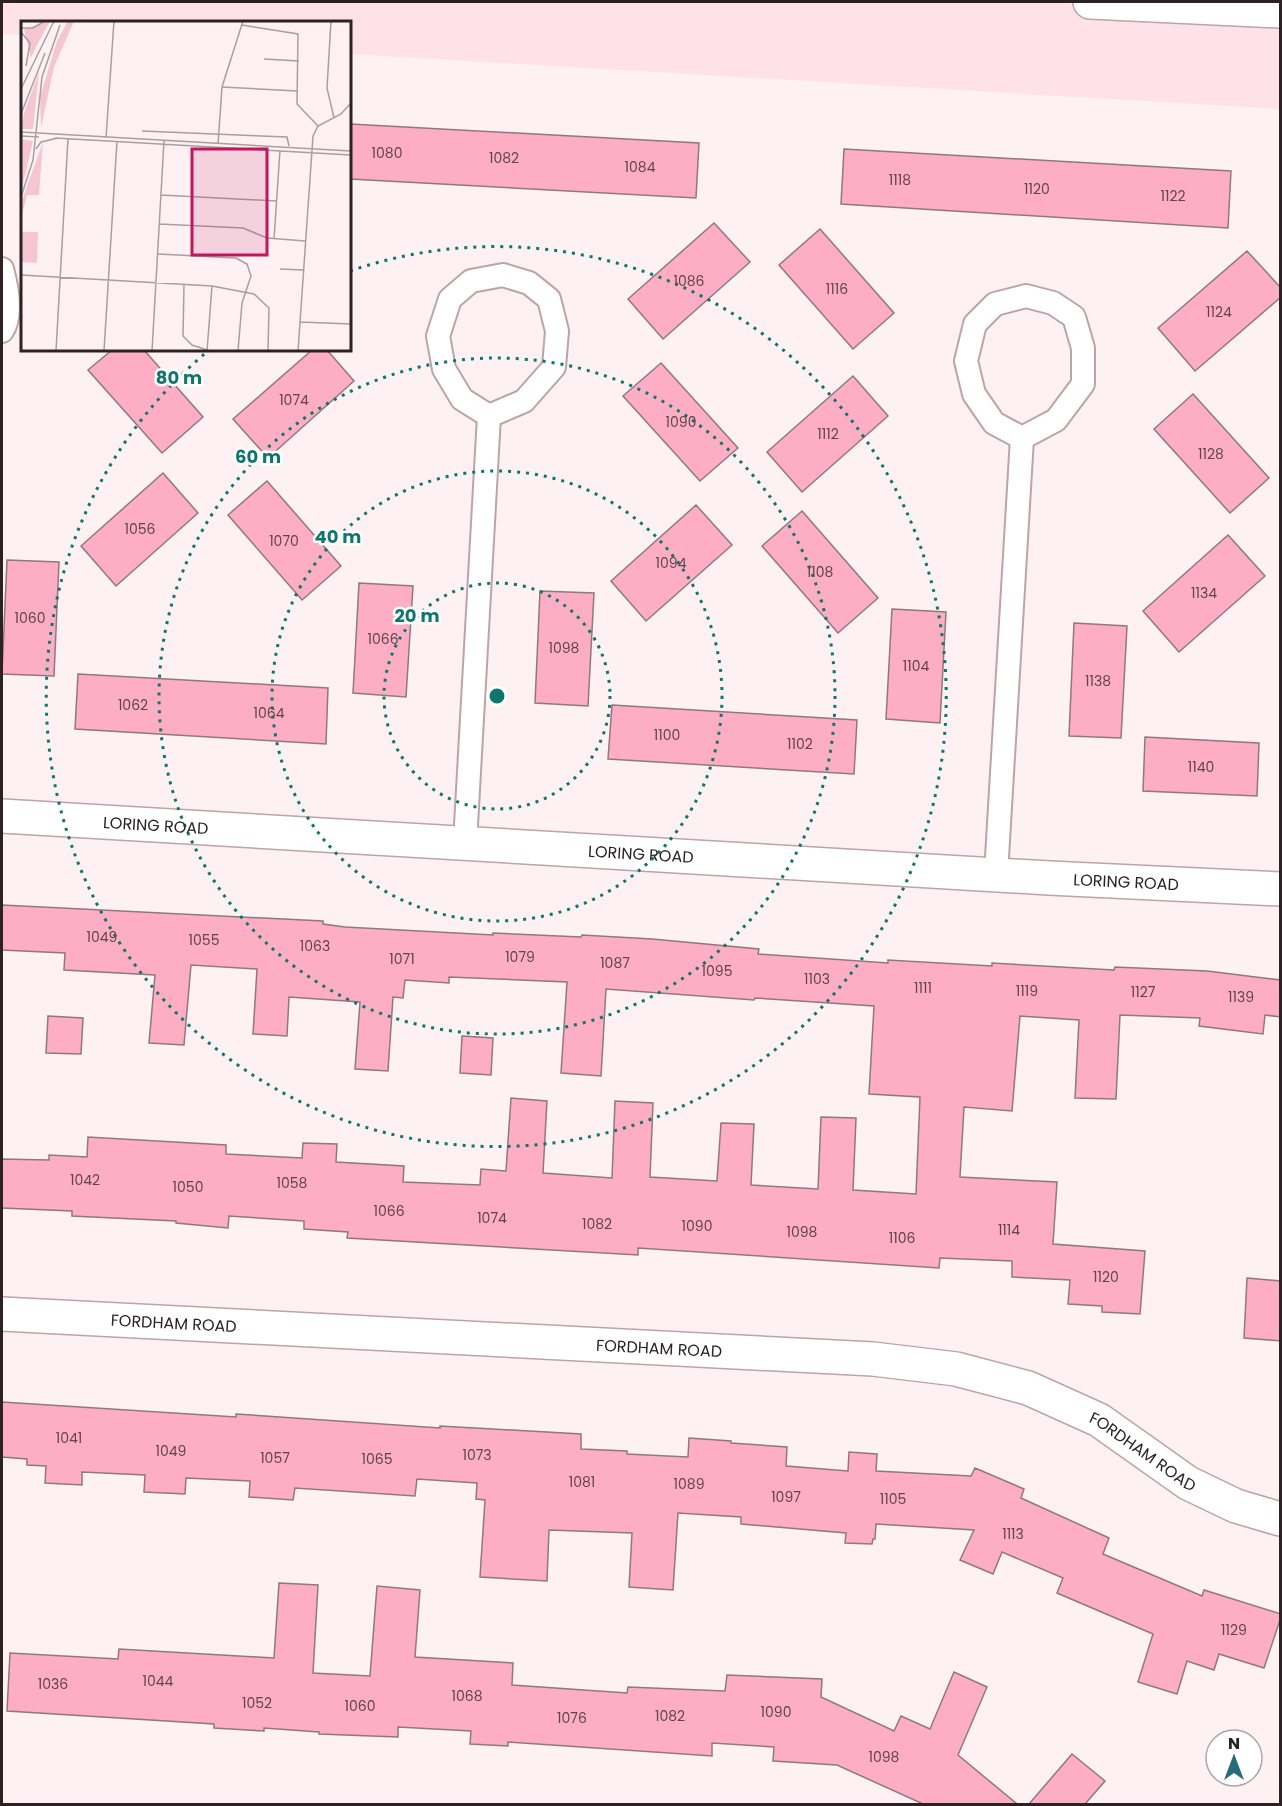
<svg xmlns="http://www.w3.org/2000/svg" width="1282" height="1806" font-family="Poppins,sans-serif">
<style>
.built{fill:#ffe1e9}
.building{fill:#fdadc4;stroke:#91787e;stroke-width:1.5}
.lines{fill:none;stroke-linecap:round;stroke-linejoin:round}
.service-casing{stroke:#bda3aa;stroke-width:26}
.minor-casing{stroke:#bda3aa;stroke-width:36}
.primary-casing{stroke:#bda3aa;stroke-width:36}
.service{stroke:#fff;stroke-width:22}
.minor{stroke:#fff;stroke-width:33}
.primary{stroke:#fff;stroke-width:33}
.ring{fill:none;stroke:#0f766e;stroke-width:3;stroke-dasharray:3 6}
.labels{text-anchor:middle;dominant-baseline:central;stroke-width:5;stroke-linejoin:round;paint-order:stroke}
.number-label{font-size:14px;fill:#60454d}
.street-label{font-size:16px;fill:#2c2225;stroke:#fff}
.inset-road{fill:none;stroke:#a99ea1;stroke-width:1.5}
.view{fill:#c2185b;fill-opacity:0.15;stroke:#c2185b;stroke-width:3}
.inset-edge{fill:none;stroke:#2c2225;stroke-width:3}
.centre{fill:#0f766e;stroke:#fff;stroke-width:3}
.ring-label{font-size:18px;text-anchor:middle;font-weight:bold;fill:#0f766e;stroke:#fff;stroke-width:5;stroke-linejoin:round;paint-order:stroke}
</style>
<rect width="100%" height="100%" fill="#fdf1f4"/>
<path class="built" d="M 2,2 L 1280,2 L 1280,109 L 350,54 L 350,22 L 22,22 L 22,35 L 2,34 Z"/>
<g class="building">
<path d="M 350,124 L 699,143 L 696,198 L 350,179 Z"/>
<path d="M 844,149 L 1231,171 L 1228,228 L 841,204 Z"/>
<path d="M 714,223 L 750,262 L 663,339 L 628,299 Z"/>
<path d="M 820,229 L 894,313 L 853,349 L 779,265 Z"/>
<path d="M 1247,251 L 1281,288 L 1281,297 L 1195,371 L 1158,328 Z"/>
<path d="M 112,350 L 144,350 L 203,417 L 162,453 L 88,370 Z"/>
<path d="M 312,350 L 327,350 L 354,381 L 268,458 L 233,419 Z"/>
<path d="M 661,363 L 738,448 L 700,481 L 623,396 Z"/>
<path d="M 853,376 L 888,416 L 802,492 L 767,452 Z"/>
<path d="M 1193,394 L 1269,478 L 1230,513 L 1154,429 Z"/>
<path d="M 163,473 L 198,513 L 116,586 L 81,546 Z"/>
<path d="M 267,481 L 341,566 L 302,600 L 228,515 Z"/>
<path d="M 696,505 L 732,545 L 646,621 L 611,581 Z"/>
<path d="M 802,511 L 878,598 L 838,633 L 762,546 Z"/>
<path d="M 1228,535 L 1265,576 L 1179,652 L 1143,611 Z"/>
<path d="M 7,560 L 59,562 L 54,676 L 2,674 Z"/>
<path d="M 359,583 L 413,586 L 406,697 L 353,693 Z"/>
<path d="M 540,591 L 594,593 L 588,706 L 535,703 Z"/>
<path d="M 892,609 L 946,612 L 940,723 L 886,719 Z"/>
<path d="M 1074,623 L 1127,626 L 1121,738 L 1069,736 Z"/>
<path d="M 78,674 L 328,688 L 326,744 L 75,729 Z"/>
<path d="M 612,705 L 857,720 L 854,774 L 608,759 Z"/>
<path d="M 1145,737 L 1259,743 L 1257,796 L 1143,791 Z"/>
<path d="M 2,905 L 323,921 L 323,924 L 345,927 L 493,935 L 493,933 L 581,937 L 582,935 L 652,939 L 759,949 L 758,954 L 888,963 L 888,960 L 992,966 L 992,963 L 1114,970 L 1115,967 L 1207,971 L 1281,980 L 1281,1017 L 1265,1015 L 1263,1034 L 1199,1026 L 1200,1018 L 1120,1015 L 1116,1099 L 1075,1098 L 1079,1020 L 1020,1016 L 1012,1111 L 964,1107 L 960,1177 L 1057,1182 L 1053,1244 L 1145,1251 L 1140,1314 L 1102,1312 L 1102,1306 L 1068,1304 L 1070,1280 L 1012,1277 L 1012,1261 L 940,1258 L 939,1268 L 638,1248 L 638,1255 L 347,1238 L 348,1232 L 304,1229 L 304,1221 L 229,1216 L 228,1228 L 176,1223 L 176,1221 L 72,1216 L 72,1211 L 2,1208 L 2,1159 L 49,1160 L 49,1155 L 87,1157 L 88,1137 L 226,1145 L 226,1154 L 302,1158 L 303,1143 L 337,1144 L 336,1162 L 404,1166 L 403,1182 L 480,1185 L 481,1169 L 506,1171 L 511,1098 L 547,1101 L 543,1173 L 612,1178 L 615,1101 L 653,1103 L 650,1177 L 717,1181 L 721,1123 L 754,1124 L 751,1185 L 818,1189 L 821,1117 L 856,1118 L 853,1190 L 916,1194 L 920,1097 L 869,1094 L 874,1006 L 755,998 L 754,1000 L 606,989 L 601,1076 L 561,1073 L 567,982 L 449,977 L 449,983 L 405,980 L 403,998 L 393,997 L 388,1071 L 355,1069 L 360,1002 L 289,997 L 287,1036 L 253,1034 L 257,969 L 191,965 L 184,1045 L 149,1043 L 155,975 L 64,970 L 65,953 L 2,950 Z"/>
<path d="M 48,1016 L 83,1018 L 81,1054 L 46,1053 Z"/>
<path d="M 462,1036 L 493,1038 L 491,1075 L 460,1073 Z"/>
<path d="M 1247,1278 L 1281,1281 L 1281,1341 L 1244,1338 Z"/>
<path d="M 2,1402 L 236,1417 L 236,1414 L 440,1428 L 440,1426 L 581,1434 L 581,1449 L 627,1451 L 627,1454 L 688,1457 L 689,1438 L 731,1441 L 731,1443 L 787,1447 L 786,1466 L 848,1471 L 849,1452 L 877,1454 L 876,1471 L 971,1476 L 975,1468 L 1024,1489 L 1021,1498 L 1109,1538 L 1103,1554 L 1202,1596 L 1204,1590 L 1281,1614 L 1281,1617 L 1264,1668 L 1219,1654 L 1214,1670 L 1187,1661 L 1177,1694 L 1138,1682 L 1153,1634 L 1057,1593 L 1063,1578 L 1002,1552 L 993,1574 L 960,1560 L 974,1530 L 876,1524 L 875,1539 L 873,1539 L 872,1544 L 845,1543 L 846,1533 L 741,1524 L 741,1517 L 678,1513 L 673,1590 L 629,1587 L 632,1533 L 549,1530 L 547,1581 L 480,1577 L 485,1500 L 476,1499 L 477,1483 L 417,1479 L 415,1496 L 295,1488 L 293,1500 L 249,1497 L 250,1481 L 186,1478 L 185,1494 L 144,1492 L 145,1475 L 82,1472 L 82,1485 L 45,1483 L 46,1466 L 27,1465 L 27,1459 L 2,1457 Z"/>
<path d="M 279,1583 L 318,1585 L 313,1673 L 370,1676 L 377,1586 L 420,1590 L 415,1657 L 513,1663 L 512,1685 L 627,1693 L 628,1687 L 725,1691 L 727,1675 L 822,1679 L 821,1697 L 894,1731 L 901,1716 L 930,1729 L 954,1672 L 987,1687 L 958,1755 L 1017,1804 L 923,1804 L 837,1765 L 773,1761 L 774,1747 L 712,1743 L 712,1756 L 508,1742 L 508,1746 L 470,1744 L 471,1731 L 398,1727 L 398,1737 L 319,1734 L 319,1732 L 264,1728 L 264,1731 L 214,1728 L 214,1724 L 7,1711 L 10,1653 L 118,1659 L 119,1649 L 274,1658 Z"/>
<path d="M 1072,1754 L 1105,1781 L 1085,1804 L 1029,1804 Z"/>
</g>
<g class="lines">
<g class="service-casing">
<g id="service">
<path d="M 2,269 C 7,287 13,315 2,331"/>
<path d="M 503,275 L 529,283 L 549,299 L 557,331 L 554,367 L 524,401 L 489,416 L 462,399 L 444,369 L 438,336 L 450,299 L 471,281 Z"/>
<path d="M 1026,296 L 1053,303 L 1074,317 L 1083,348 L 1083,384 L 1056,420 L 1022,438 L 994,423 L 974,394 L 966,361 L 975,324 L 995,304 Z"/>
<path d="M 465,843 L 489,416"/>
<path d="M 996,874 L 1022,438"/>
</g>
</g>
<g class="minor-casing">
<g id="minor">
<path id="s1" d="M 2,816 L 1049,878 L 1280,889"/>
<path id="s2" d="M 2,1314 L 873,1359 L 956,1369 L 1028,1388 L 1099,1420 L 1188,1483 L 1236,1506 L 1280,1519"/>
</g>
</g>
<g class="primary-casing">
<path id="primary" d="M 1090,2 L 1280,11"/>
</g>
<use href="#service" class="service"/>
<use href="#minor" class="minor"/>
<use href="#primary" class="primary"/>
</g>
<g class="ring">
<circle cx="497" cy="696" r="113"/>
<circle cx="497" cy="696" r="225"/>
<circle cx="497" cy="696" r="338"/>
<path d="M350 271A450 450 0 1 1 208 351"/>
</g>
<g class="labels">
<g class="number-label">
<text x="387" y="153">1080</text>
<text x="504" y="158">1082</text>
<text x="640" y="167">1084</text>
<text x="900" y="180">1118</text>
<text x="1037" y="189">1120</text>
<text x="1173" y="196">1122</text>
<text x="689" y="281">1086</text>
<text x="837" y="289">1116</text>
<text x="1219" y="312">1124</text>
<text x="294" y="400">1074</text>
<text x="681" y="422">1090</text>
<text x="828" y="434">1112</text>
<text x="1211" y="454">1128</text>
<text x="140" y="529">1056</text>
<text x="284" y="541">1070</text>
<text x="671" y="563">1094</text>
<text x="820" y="572">1108</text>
<text x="1204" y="593">1134</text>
<text x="30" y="618">1060</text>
<text x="383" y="639">1066</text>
<text x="564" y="648">1098</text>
<text x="916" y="666">1104</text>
<text x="1098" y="681">1138</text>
<text x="133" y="705">1062</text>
<text x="269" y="713">1064</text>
<text x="667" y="735">1100</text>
<text x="800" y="744">1102</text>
<text x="1201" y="767">1140</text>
<text x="102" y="937">1049</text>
<text x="204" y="940">1055</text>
<text x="315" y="946">1063</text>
<text x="520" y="957">1079</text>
<text x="402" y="959">1071</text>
<text x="615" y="963">1087</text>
<text x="717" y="971">1095</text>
<text x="817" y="979">1103</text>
<text x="923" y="988">1111</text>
<text x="1027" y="991">1119</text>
<text x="1143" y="992">1127</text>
<text x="1241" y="997">1139</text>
<text x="85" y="1180">1042</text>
<text x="292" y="1183">1058</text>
<text x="188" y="1187">1050</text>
<text x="389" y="1211">1066</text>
<text x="492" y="1218">1074</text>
<text x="597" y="1224">1082</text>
<text x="697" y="1226">1090</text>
<text x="1009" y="1230">1114</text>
<text x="802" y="1232">1098</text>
<text x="902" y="1238">1106</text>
<text x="1106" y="1277">1120</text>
<text x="69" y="1438">1041</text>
<text x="171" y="1451">1049</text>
<text x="477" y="1455">1073</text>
<text x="275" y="1458">1057</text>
<text x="377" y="1459">1065</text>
<text x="582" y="1482">1081</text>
<text x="689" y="1484">1089</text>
<text x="786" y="1497">1097</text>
<text x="893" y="1499">1105</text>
<text x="1013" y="1534">1113</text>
<text x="1234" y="1630">1129</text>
<text x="158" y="1681">1044</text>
<text x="53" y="1684">1036</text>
<text x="467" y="1696">1068</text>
<text x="257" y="1703">1052</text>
<text x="360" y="1706">1060</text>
<text x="776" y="1712">1090</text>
<text x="670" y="1716">1082</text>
<text x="572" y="1718">1076</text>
<text x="884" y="1757">1098</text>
</g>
<g class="street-label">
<text stroke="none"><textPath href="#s1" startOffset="154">LORING ROAD</textPath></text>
<text stroke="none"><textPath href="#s1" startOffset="640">LORING ROAD</textPath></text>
<text stroke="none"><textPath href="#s1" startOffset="1126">LORING ROAD</textPath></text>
<text stroke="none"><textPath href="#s2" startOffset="172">FORDHAM ROAD</textPath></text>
<text stroke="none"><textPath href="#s2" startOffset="658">FORDHAM ROAD</textPath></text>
<text stroke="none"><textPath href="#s2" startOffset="1162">FORDHAM ROAD</textPath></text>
</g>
</g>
<g transform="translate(21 21)">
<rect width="330" height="330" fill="#fdf1f4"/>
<path d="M 29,0 L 15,26 L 10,37 L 3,8 ZM 47,0 L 53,0 L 33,46 L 20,107 L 19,76 L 36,20 ZM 18,51 L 12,108 L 0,108 L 3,92 ZM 0,118 L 12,120 L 0,171 ZM 22,121 L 18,174 L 6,174 L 0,197 L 0,182 ZM 0,211 L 17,211 L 16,242 L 0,241 Z" fill="#f6c5d2"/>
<path class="inset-road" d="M 310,0 L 306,67 L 313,97M 221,4 L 277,13 L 276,83 L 297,105M 0,7 L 12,7 L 24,0M 0,11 L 9,22 L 5,45M 243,38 L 278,40M 201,66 L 276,70M 0,68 L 33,0M 0,93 L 24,32M 121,110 L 266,116 L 268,125M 0,111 L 330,130M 0,115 L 18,116M 34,117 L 330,134M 85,117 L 93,0M 197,123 L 201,66 L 222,0M 15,128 L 20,121 L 37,117M 140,174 L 255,180M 0,176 L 12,139 L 21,56 L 39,4M 138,203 L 222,207 L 246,217 L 284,220M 253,218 L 259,129M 137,233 L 215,237 L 226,243 L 230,255 L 221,282 L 217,330M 259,248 L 282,249M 0,254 L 191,265 L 233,273 L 248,287 L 247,330M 163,264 L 162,315 L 171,324 L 186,329M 279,301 L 330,303M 35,330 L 47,118M 83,330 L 96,120M 131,330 L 143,120M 186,330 L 191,265M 277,330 L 292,115 L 297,105 L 320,93 L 330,82"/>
<path class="view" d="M 171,128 L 246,128 L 246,234 L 171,234 Z"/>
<rect width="330" height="330" class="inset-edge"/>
</g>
<circle cx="497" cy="696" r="9" class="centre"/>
<g class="ring-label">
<text x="179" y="384">80 m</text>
<text x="258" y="463">60 m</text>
<text x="338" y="543">40 m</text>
<text x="417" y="622">20 m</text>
</g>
<rect width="1282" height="1806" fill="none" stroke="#2c2225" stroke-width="6"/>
<g transform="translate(1234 1758)"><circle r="28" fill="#ffffff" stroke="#aba7a8" stroke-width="1.5"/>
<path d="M0-4.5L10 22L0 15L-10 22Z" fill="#276b7c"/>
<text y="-9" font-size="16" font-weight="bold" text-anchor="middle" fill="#2c2225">N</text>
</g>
</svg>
